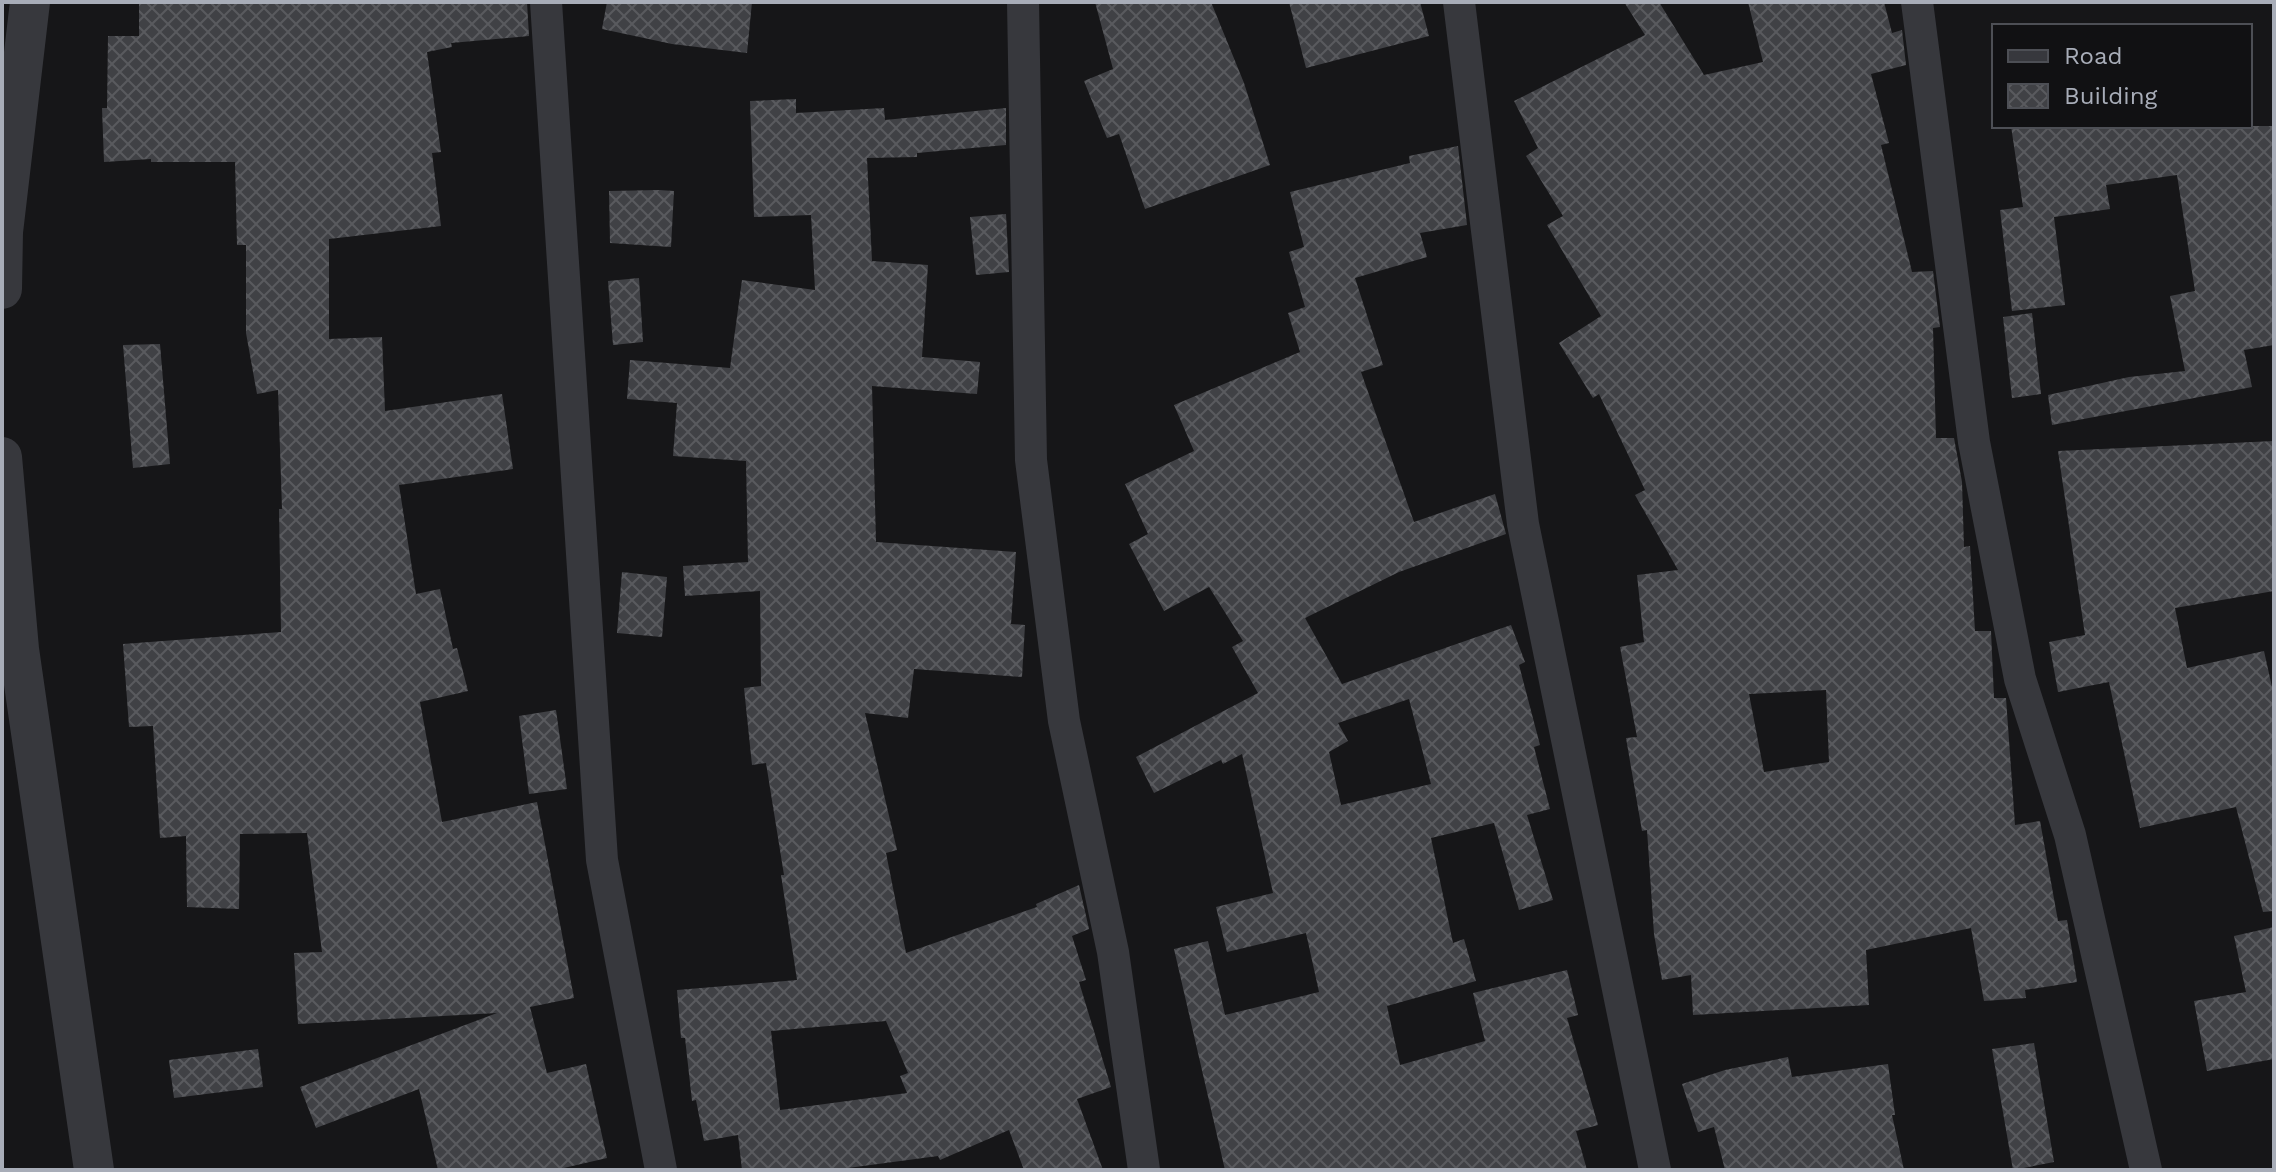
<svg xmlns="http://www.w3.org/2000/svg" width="2276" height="1172" font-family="'Work Sans',sans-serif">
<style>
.building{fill:url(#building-cross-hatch);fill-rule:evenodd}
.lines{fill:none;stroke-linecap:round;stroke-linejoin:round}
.minor{stroke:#37383d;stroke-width:32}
.tertiary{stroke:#37383d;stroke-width:40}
</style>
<defs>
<pattern id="building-cross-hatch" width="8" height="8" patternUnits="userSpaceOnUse" patternTransform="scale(2)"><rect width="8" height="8" fill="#404145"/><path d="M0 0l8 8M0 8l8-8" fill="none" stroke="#595a5e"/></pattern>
</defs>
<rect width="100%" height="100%" fill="#161618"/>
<g class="building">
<path d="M 139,2 L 527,2 L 529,36 L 451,43 L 452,47 L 427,52 L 441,152 L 432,153 L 441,226 L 329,239 L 329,339 L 382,337 L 385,411 L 502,394 L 513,469 L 399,485 L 416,594 L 440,589 L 453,649 L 457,648 L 468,691 L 420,702 L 442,822 L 537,802 L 574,998 L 530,1007 L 547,1073 L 586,1064 L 607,1158 L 555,1170 L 438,1170 L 419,1089 L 316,1128 L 300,1087 L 497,1013 L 298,1024 L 294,953 L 322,952 L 307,833 L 240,834 L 239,909 L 187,907 L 186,836 L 160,838 L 153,726 L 129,727 L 123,644 L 281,632 L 279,509 L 282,509 L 278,390 L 257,394 L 246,333 L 246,245 L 237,245 L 235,162 L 151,162 L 151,159 L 104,162 L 102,108 L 107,108 L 108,36 L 139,36 Z"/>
<path d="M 607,2 L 752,2 L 747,53 L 672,44 L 602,29 Z"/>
<path d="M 1095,2 L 1211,2 L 1244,83 L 1270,165 L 1145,209 L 1119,134 L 1107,138 L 1084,81 L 1113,69 Z"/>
<path d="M 1289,2 L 1420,2 L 1429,36 L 1306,68 Z"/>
<path d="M 1624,2 L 1659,2 L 1704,75 L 1763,62 L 1748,2 L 1884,2 L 1892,33 L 1902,30 L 1906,65 L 1871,74 L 1889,143 L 1881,145 L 1912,272 L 1933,271 L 1940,327 L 1933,328 L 1936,438 L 1954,438 L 1962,482 L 1964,547 L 1970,546 L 1975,631 L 1991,631 L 1994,698 L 2006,698 L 2015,825 L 2040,821 L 2058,921 L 2067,920 L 2077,982 L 2025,990 L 2026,998 L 1984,1001 L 1971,928 L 1866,950 L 1869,1005 L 1693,1015 L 1691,975 L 1662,980 L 1654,934 L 1647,830 L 1642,831 L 1626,738 L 1637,737 L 1620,647 L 1644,642 L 1637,575 L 1678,570 L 1635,495 L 1645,490 L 1599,394 L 1593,398 L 1559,343 L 1601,316 L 1547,225 L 1563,216 L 1526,156 L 1538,148 L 1514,101 L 1645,35 ZM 1826,690 L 1829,762 L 1764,772 L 1749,694 Z"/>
<path d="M 796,99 L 796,113 L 884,108 L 885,120 L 1006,108 L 1006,145 L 917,153 L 917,157 L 867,158 L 872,261 L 928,265 L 922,357 L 980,362 L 977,394 L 872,386 L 876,542 L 1016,552 L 1011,624 L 1025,625 L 1022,677 L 914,669 L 908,718 L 865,713 L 897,850 L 886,853 L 906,953 L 1037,907 L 1036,904 L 1079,885 L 1089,929 L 1072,936 L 1086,980 L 1079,982 L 1111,1087 L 1077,1099 L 1103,1170 L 1024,1170 L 1009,1130 L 940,1160 L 938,1156 L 833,1170 L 742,1170 L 738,1135 L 704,1141 L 696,1100 L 692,1101 L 685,1038 L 681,1038 L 677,990 L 797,980 L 781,875 L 784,875 L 766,763 L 752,765 L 744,688 L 761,686 L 760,591 L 685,596 L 683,566 L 748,562 L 746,461 L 673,456 L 677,403 L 627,399 L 630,360 L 730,368 L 742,280 L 815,290 L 811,215 L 754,217 L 750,101 ZM 886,1021 L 908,1073 L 900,1076 L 907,1093 L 780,1110 L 771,1031 Z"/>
<path d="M 2011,126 L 2274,126 L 2274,345 L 2244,350 L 2252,387 L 2052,425 L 2048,395 L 2129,377 L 2185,371 L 2170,296 L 2195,291 L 2177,175 L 2106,185 L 2110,209 L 2054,217 L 2065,305 L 2012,311 L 2000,210 L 2023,207 Z"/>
<path d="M 1458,146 L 1467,225 L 1420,233 L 1427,257 L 1355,278 L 1383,365 L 1361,372 L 1414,522 L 1495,494 L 1506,534 L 1399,572 L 1305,618 L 1342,684 L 1511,625 L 1525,662 L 1519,665 L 1540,745 L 1534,747 L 1550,809 L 1527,815 L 1553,900 L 1519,910 L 1494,823 L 1431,838 L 1453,943 L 1464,939 L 1476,981 L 1387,1006 L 1400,1065 L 1485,1041 L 1473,993 L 1567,970 L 1578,1015 L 1567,1018 L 1598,1125 L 1576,1131 L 1587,1170 L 1225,1170 L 1174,949 L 1208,941 L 1225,1015 L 1319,992 L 1306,933 L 1227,952 L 1216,907 L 1273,893 L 1242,754 L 1223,764 L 1221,760 L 1154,793 L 1136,757 L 1258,693 L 1232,647 L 1243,641 L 1209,587 L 1164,611 L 1129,544 L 1148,534 L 1125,484 L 1194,451 L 1174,405 L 1300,352 L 1288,313 L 1305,307 L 1289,252 L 1304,247 L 1290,192 L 1410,163 L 1409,156 ZM 1409,699 L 1431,784 L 1341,805 L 1329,752 L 1348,741 L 1338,723 Z"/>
<path d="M 659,190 L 674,191 L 671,247 L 610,243 L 609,191 Z"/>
<path d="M 1006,214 L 1009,272 L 976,275 L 970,217 Z"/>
<path d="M 639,278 L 643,342 L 613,345 L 608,281 Z"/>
<path d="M 2032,313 L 2041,394 L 2012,398 L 2003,317 Z"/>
<path d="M 160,344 L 170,464 L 133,468 L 123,345 Z"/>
<path d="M 2274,441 L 2274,591 L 2175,608 L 2187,668 L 2264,651 L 2274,696 L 2274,911 L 2263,912 L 2236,807 L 2140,828 L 2109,682 L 2058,692 L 2049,642 L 2085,635 L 2058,451 Z"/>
<path d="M 622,572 L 667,577 L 662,637 L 617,633 Z"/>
<path d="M 556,710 L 567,789 L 529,794 L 519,716 Z"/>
<path d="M 2274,927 L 2274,1059 L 2207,1071 L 2194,1001 L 2246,992 L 2234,936 Z"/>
<path d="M 2034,1043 L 2054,1162 L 2013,1170 L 1992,1049 Z"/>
<path d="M 258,1049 L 263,1087 L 174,1098 L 169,1060 Z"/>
<path d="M 1788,1057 L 1792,1077 L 1888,1064 L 1895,1115 L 1892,1115 L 1904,1170 L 1725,1170 L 1714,1127 L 1698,1132 L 1682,1084 L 1725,1070 Z"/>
</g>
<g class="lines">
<g class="minor">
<path d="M 546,2 L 602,860 L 661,1170"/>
<path d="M 1023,2 L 1031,460 L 1064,721 L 1113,952 L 1144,1170"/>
<path d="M 1459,2 L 1523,524 L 1655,1170"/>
<path d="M 1917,2 L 1974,442 L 2020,679 L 2070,835 L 2146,1170"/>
</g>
<g class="tertiary">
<path d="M 2,289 L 3,232 L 30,2"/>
<path d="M 2,457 L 19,649 L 94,1170"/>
</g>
</g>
<rect width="2276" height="1172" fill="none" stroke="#a8adb8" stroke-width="8"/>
<rect x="1992" y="24" width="260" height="104" fill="#111113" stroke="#4d4f55" stroke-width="2"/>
<rect x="2008" y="50" width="40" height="12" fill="#37383d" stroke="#4d4f55" stroke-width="2"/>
<text x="2064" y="64" font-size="24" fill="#a8adb8">Road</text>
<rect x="2008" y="84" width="40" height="24" fill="url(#building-cross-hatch)" stroke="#4d4f55" stroke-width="2"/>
<text x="2064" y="104" font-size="24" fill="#a8adb8">Building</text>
</svg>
